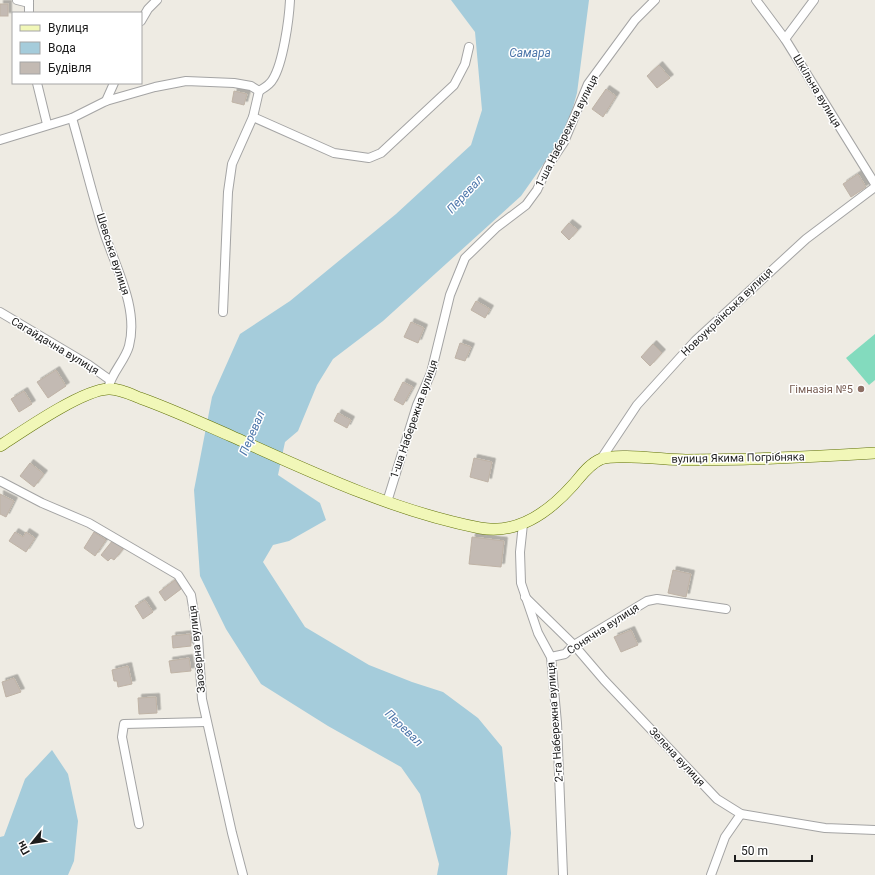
<svg xmlns="http://www.w3.org/2000/svg" width="875" height="875" font-family="Roboto,sans-serif">
<style>
.pitch{fill:#83dbbe}
.water{fill:#a5ccdb}
.building{fill:#c3bab3;stroke:#bfb3a6;filter:url(#shadow)}
.lines{fill:none;stroke-linecap:round;stroke-linejoin:round}
.street-casing{stroke:#a4a4a4;stroke-width:10}
.secondary-casing{stroke:#607108;stroke-width:12}
.street{stroke:#fff;stroke-width:8}
.secondary{stroke:#f1f7b8;stroke-width:11}
.education-dot{fill:#8d6e63;stroke:#fff;stroke-width:1.5}
.labels{text-anchor:middle;dominant-baseline:central;stroke-width:3;stroke-linejoin:round;paint-order:stroke}
.street-label{font-size:11px;fill:#1d1d1d;stroke:#fff}
.education-label{font-size:11px;fill:#785e54;stroke:#fff;text-anchor:end}
.water-label{font-size:12px;font-style:italic;fill:#4d76aa;stroke:#fff}
</style>
<defs>
<filter id="shadow"><feDropShadow dx="3.5" dy="-3.5" stdDeviation="0" flood-color="#0004"/></filter>
</defs>
<rect width="100%" height="100%" fill="#eeebe3"/>
<path class="pitch" d="M 875,334 L 875,380 L 869,385 L 846,358 Z"/>
<g class="water">
<path d="M 451,0 L 589,0 L 577,93 L 566,132 L 521,196 L 383,321 L 333,359 L 317,385 L 298,431 L 285,442 L 278,475 L 320,503 L 326,520 L 289,541 L 273,545 L 263,562 L 305,627 L 369,665 L 412,682 L 443,692 L 478,718 L 502,747 L 511,833 L 507,875 L 437,875 L 439,864 L 420,794 L 401,767 L 328,726 L 261,684 L 226,629 L 200,576 L 194,490 L 212,397 L 240,334 L 290,301 L 396,214 L 471,145 L 482,110 L 475,32 Z"/>
<path d="M 52,750 L 68,774 L 78,821 L 74,861 L 68,875 L 0,875 L 0,837 L 4,836 L 25,779 Z"/>
</g>
<g class="building">
<rect x="0" y="4" width="8" height="12"/>
<path d="M 659,65 L 670,78 L 657,88 L 647,76 Z"/>
<path d="M 606,89 L 616,96 L 603,117 L 592,109 Z"/>
<path d="M 234,91 L 247,94 L 244,105 L 232,102 Z"/>
<path d="M 858,174 L 866,187 L 851,197 L 843,184 Z"/>
<path d="M 569,223 L 578,230 L 569,240 L 561,232 Z"/>
<path d="M 476,301 L 490,309 L 485,318 L 471,310 Z"/>
<path d="M 411,322 L 424,328 L 418,343 L 404,337 Z"/>
<path d="M 460,343 L 471,347 L 465,361 L 455,358 Z"/>
<path d="M 653,344 L 662,353 L 650,366 L 641,357 Z"/>
<path d="M 56,370 L 66,386 L 48,398 L 37,382 Z"/>
<path d="M 403,382 L 413,387 L 403,405 L 394,400 Z"/>
<path d="M 24,391 L 32,404 L 19,412 L 11,399 Z"/>
<path d="M 338,413 L 351,420 L 347,428 L 334,421 Z"/>
<path d="M 474,458 L 492,462 L 488,482 L 470,477 Z"/>
<path d="M 30,463 L 44,474 L 34,487 L 20,476 Z"/>
<path d="M 0,494 L 14,501 L 6,517 L 0,514 Z"/>
<path d="M 15,532 L 23,537 L 26,532 L 35,538 L 26,552 L 9,541 Z"/>
<path d="M 94,532 L 106,540 L 95,556 L 84,548 Z"/>
<path d="M 472,537 L 504,541 L 501,567 L 469,564 Z"/>
<path d="M 113,540 L 123,549 L 114,560 L 111,558 L 108,561 L 101,555 Z"/>
<path d="M 673,570 L 691,574 L 686,597 L 668,593 Z"/>
<path d="M 175,580 L 181,589 L 165,601 L 159,592 Z"/>
<path d="M 145,600 L 153,612 L 143,619 L 135,606 Z"/>
<path d="M 631,630 L 638,645 L 621,652 L 614,637 Z"/>
<path d="M 190,634 L 191,646 L 173,648 L 172,636 Z"/>
<path d="M 189,658 L 191,671 L 171,673 L 169,661 Z"/>
<path d="M 128,666 L 132,684 L 118,687 L 117,681 L 114,681 L 112,670 Z"/>
<path d="M 14,678 L 21,692 L 6,697 L 2,682 Z"/>
<path d="M 156,697 L 157,713 L 139,714 L 138,698 Z"/>
</g>
<g class="lines">
<g class="street-casing">
<g id="street">
<path d="M 17,0 L 29,3"/>
<path d="M 29,0 L 29,13"/>
<path d="M 756,0 L 785,39 L 875,184"/>
<path d="M 141,21 L 148,9 L 157,0"/>
<path d="M 785,39 L 814,0"/>
<path d="M 37,83 L 47,124"/>
<path d="M 259,91 C 264,88 270,85 273,79 C 283,63 289,20 290,0"/>
<path d="M 106,101 L 114,83"/>
<path d="M 253,117 L 334,153 L 369,158 L 381,153 L 454,85 L 465,64 L 469,47"/>
<path d="M 72,118 C 83,156 92,194 104,232 C 115,266 139,308 129,346 C 125,361 111,373 108,389"/>
<path d="M 0,140 L 72,118 L 106,101 L 155,87 L 186,81 L 234,83 L 251,86 L 259,91"/>
<path d="M 0,312 L 89,365 L 110,380"/>
<path d="M 223,312 L 228,192 L 232,164 L 253,117 L 259,91"/>
<path d="M 601,459 L 637,405 L 695,341 L 806,239 L 875,187"/>
<path d="M 0,481 L 42,503 L 89,523 L 178,575 L 191,595 L 198,637 L 202,699 L 232,833 L 243,875"/>
<path d="M 387,502 L 417,405 L 431,373 L 450,295 L 465,258 L 497,227 L 526,205 L 537,190 L 548,166 L 564,142 L 588,84 L 635,20 L 655,0"/>
<path d="M 523,524 L 520,552 L 521,583 L 538,633 L 551,657 L 557,723 L 563,875"/>
<path d="M 525,597 L 574,645 L 604,680 L 717,799 L 741,814 L 825,828 L 875,830"/>
<path d="M 551,657 L 565,654 L 574,645 L 647,601 L 657,599 L 726,609"/>
<path d="M 139,824 L 122,737 L 124,724 L 206,722"/>
<path d="M 711,875 L 725,837 L 741,814"/>
</g>
</g>
<g class="secondary-casing">
<path id="secondary" d="M 0,446 C 23,431 82,390 108,389 C 118,388 130,394 140,398 C 171,409 201,423 231,436 C 311,472 393,511 480,528 C 518,535 549,512 573,485 C 581,476 589,464 601,459 C 617,453 666,460 686,460 C 749,460 812,457 875,453"/>
</g>
<use href="#street" class="street"/>
<use href="#secondary" class="secondary"/>
</g>
<circle class="education-dot" cx="861" cy="389" r="4"/>
<g class="labels">
<g class="street-label">
<text transform="translate(817 91) rotate(59)">Шкільна вулиця</text>
<text transform="translate(567 131) rotate(-63)">1-ша Набережна вулиця</text>
<text transform="translate(113 254) rotate(72)">Шевська вулиця</text>
<text transform="translate(727 312) rotate(-44)">Новоукраїнська вулиця</text>
<text transform="translate(55 346) rotate(31)">Сагайдачна вулиця</text>
<text transform="translate(414 419) rotate(-71)">1-ша Набережна вулиця</text>
<text transform="translate(738 458) rotate(-1)">вулиця Якима Погрібняка</text>
<text transform="translate(603 629) rotate(-33)">Сонячна вулиця</text>
<text transform="translate(197 649) rotate(-96)">Заозерна вулиця</text>
<text transform="translate(555 722) rotate(-94)">2-га Набережна вулиця</text>
<text transform="translate(677 757) rotate(47)">Зелена вулиця</text>
</g>
<g class="education-label">
<text x="853" y="389">Гімназія №5</text>
</g>
<g class="water-label">
<text x="530" y="53">Самара</text>
<text transform="translate(465 194) rotate(-47)">Перевал</text>
<text transform="translate(252 433) rotate(-67)">Перевал</text>
<text transform="translate(404 728) rotate(44)">Перевал</text>
</g>
</g>
<rect x="12" y="12" width="130" height="72" fill="#ffffff" stroke="#a5a5a5"/>
<rect x="20" y="25" width="20" height="6" fill="#f1f7b8" stroke="#a5a5a5"/>
<text x="48" y="32" font-size="12" fill="#1d1d1d">Вулиця</text>
<rect x="20" y="42" width="20" height="12" fill="#a5ccdb" stroke="#a5a5a5"/>
<text x="48" y="52" font-size="12" fill="#1d1d1d">Вода</text>
<rect x="20" y="62" width="20" height="12" fill="#c3bab3" stroke="#a5a5a5"/>
<text x="48" y="72" font-size="12" fill="#1d1d1d">Будівля</text>
<g transform="translate(32 843) rotate(240)" stroke="#ffffff" stroke-width="3" paint-order="stroke">
<path d="M0-3L7 15L0 10L-7 15Z" fill="#1d1d1d"/>
<text y="-6" font-size="11" font-weight="bold" text-anchor="middle" fill="#1d1d1d">Пн</text>
</g>
<path d="M735 855v6h77v-6" fill="none" stroke="#1d1d1d" stroke-width="2"/>
<text x="741" y="855" font-size="12" fill="#1d1d1d" stroke="#ffffff" stroke-width="3" paint-order="stroke">50 m</text>
</svg>
